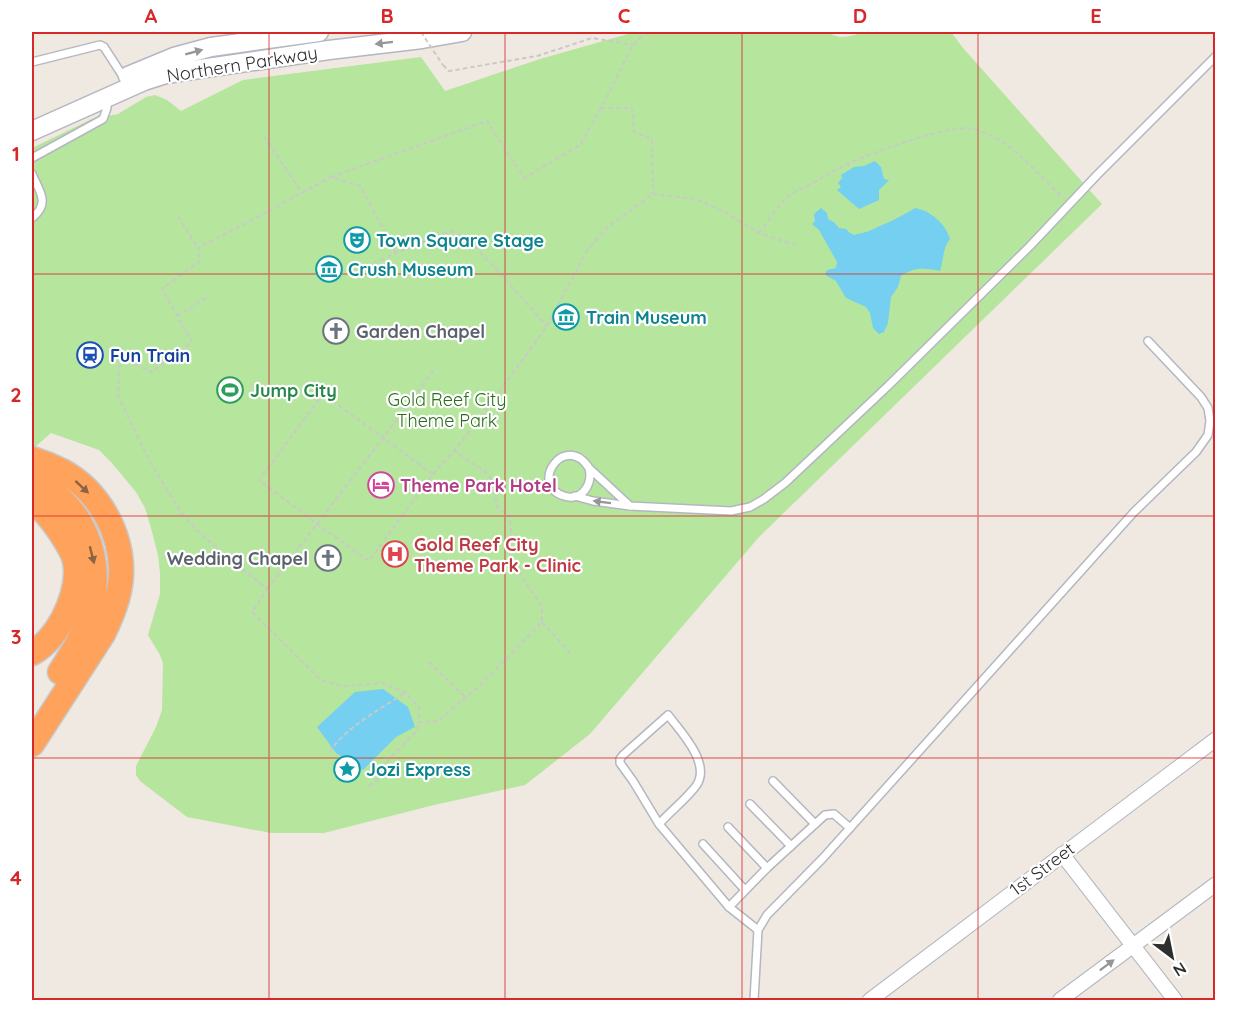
<svg xmlns="http://www.w3.org/2000/svg" width="1247" height="1032" font-family="Quicksand,sans-serif">
<style>
.green{fill:#b6e59e}
.water{fill:#75cff0}
.lines{fill:none;stroke-linecap:round;stroke-linejoin:round}
.lane-casing{stroke:#b4b7c1;stroke-width:10}
.street-casing{stroke:#b4b7c1;stroke-width:16}
.secondary-casing{stroke:#b4b7c1;stroke-width:21}
.highway-casing{stroke:#c9c9c9;stroke-width:27}
.path{stroke:#c9c9c9;stroke-width:2;stroke-dasharray:4.5 3;stroke-linecap:butt}
.lane{stroke:#fff;stroke-width:7}
.street{stroke:#fff;stroke-width:14}
.secondary{stroke:#fff;stroke-width:18}
.highway{stroke:#ffa35c;stroke-width:24}
.path-bridge{stroke:#c9c9c9;stroke-width:2;stroke-dasharray:4.5 3;stroke-linecap:butt}
.oneway{fill:#969696}
.oneway2{fill:#8c6343}
.grid{fill:none;stroke:#d62828;stroke-width:1.5;stroke-opacity:0.55}
.labels{text-anchor:middle;dominant-baseline:central;stroke-width:4.5;stroke-linejoin:round;paint-order:stroke}
.street-label{font-size:18px;fill:#2e2e2e;stroke:#fff}
.culture-label{font-size:18px;font-weight:bold;fill:#0d838f;stroke:#fff;text-anchor:start}
.worship-label{font-size:18px;font-weight:bold;fill:#5b616d;stroke:#fff;text-anchor:start}
.transit-label{font-size:18px;font-weight:bold;fill:#164399;stroke:#fff;text-anchor:start}
.leisure-label{font-size:18px;font-weight:bold;fill:#27864d;stroke:#fff;text-anchor:start}
.park-label{font-size:18px;fill:#2c6e1b;stroke:#fff}
.hotel-label{font-size:18px;font-weight:bold;fill:#b23c85;stroke:#fff;text-anchor:start}
.health-label{font-size:18px;font-weight:bold;fill:#be3a42;stroke:#fff;text-anchor:start}
.neatline{fill:none;stroke:#d62828;stroke-width:2}
.grid-label{font-size:20px;text-anchor:middle;font-weight:bold;fill:#d62828}
</style>
<rect width="100%" height="100%" fill="#efe9e1"/>
<path class="green" d="M 635,32 L 828,32 C 839,40 851,37 862,32 L 951,32 L 963,48 L 1102,204 L 759,537 L 590,734 L 525,785 L 434,805 L 324,833 L 271,833 L 187,817 L 140,781 L 136,775 L 136,766 L 156,727 L 162,710 L 163,663 L 160,655 L 148,635 L 160,594 L 160,573 L 158,555 L 151,528 L 145,508 L 136,492 L 111,462 L 99,450 L 51,433 L 35,447 L 32,446 L 32,148 L 92,119 L 118,114 L 146,97 L 155,95 L 167,100 L 181,111 L 243,80 L 421,57 L 445,91 L 540,59 Z"/>
<g class="water">
<path d="M 875,161 L 881,167 L 884,179 L 889,180 L 879,190 L 879,200 L 859,209 L 837,190 L 841,187 L 838,183 L 842,178 L 841,175 L 854,167 L 864,166 Z"/>
<path d="M 821,208 L 827,213 L 828,219 L 834,222 L 839,228 L 846,229 L 850,233 L 854,235 C 859,233 864,233 869,231 C 884,224 900,218 915,208 C 931,211 945,223 950,239 C 942,249 944,260 940,271 C 924,268 915,267 901,276 L 898,287 L 891,297 L 888,323 L 884,332 L 879,334 L 873,328 L 870,313 L 866,307 L 846,298 L 836,281 L 827,276 L 825,274 L 827,270 L 836,268 L 837,262 L 819,230 L 812,224 L 815,221 L 814,214 Z"/>
<path d="M 383,689 L 408,707 L 415,727 L 396,737 L 363,770 L 336,753 L 317,727 L 355,692 Z"/>
</g>
<g class="lines">
<g class="lane-casing">
<g id="lane">
<path d="M 32,62 L 100,45 L 104,47 L 124,78"/>
<path d="M 32,158 L 103,119 L 107,108 L 107,100"/>
<path d="M 32,174 C 39,191 51,203 32,218"/>
<path d="M 589,468 C 593,484 582,502 564,496 C 528,485 565,431 589,468 L 630,506"/>
<path d="M 575,496 L 593,501 L 630,506 L 731,511 L 750,507 L 764,499 L 785,483 L 888,386 L 1030,246 L 1097,175 L 1216,56"/>
<path d="M 773,781 L 815,824"/>
<path d="M 750,804 L 791,846"/>
<path d="M 659,824 C 670,812 687,798 696,786 C 712,764 681,732 668,715 L 623,755 L 620,759 L 620,763 L 633,781 L 659,824 L 729,907 L 758,930"/>
<path d="M 728,827 L 767,868"/>
<path d="M 703,844 L 745,890"/>
<path d="M 729,907 L 767,868 L 825,815 L 834,814 L 850,828"/>
<path d="M 754,1000 L 758,930 L 767,915 L 823,858 L 1134,512 L 1196,452 L 1208,435 L 1210,421 L 1208,408 L 1201,397 L 1148,341"/>
</g>
</g>
<g class="street-casing">
<g id="street">
<path d="M 1062,854 L 1175,1000"/>
<path d="M 870,1000 L 1216,739"/>
<path d="M 1060,1000 L 1216,884"/>
</g>
</g>
<g class="secondary-casing">
<g id="secondary">
<path d="M 128,76 L 174,57 L 211,47 L 319,32"/>
<path d="M 32,131 L 144,81 L 166,74 L 329,50 L 422,39 L 462,32"/>
</g>
</g>
<g class="highway-casing">
<g id="highway">
<path d="M 32,459 C 42,462 52,466 62,471 C 99,491 123,534 121,576 C 120,596 112,615 103,634 L 32,744"/>
<path d="M 32,480 C 81,503 103,553 92,606 C 87,630 73,652 60,672"/>
<path d="M 32,502 C 44,509 52,520 60,532 C 65,540 73,551 75,561 C 79,581 72,601 63,619 C 56,632 45,646 32,653"/>
</g>
</g>
<g class="path">
<path d="M 443,65 L 449,71 L 537,56 L 592,38 L 633,45"/>
<path d="M 601,108 L 632,108 L 634,132 L 652,139 L 653,194"/>
<path d="M 264,136 L 302,193"/>
<path d="M 331,177 L 487,121 L 524,178 L 580,145 L 601,108 L 633,45 L 646,32"/>
<path d="M 178,216 L 198,248"/>
<path d="M 759,233 C 767,223 779,204 788,197 C 793,192 801,189 807,186 C 822,178 836,169 852,162 C 874,152 952,123 974,129 C 1010,139 1037,173 1063,198"/>
<path d="M 396,253 L 360,186 L 331,177 L 254,219 L 198,248 L 200,261 L 162,289 L 192,342 L 151,372 L 120,356 L 118,396 L 149,460 L 181,513 L 204,537 L 267,589 L 252,612 L 321,680 L 342,686 L 382,683 L 406,693 L 419,707 L 419,722 L 438,721 L 478,687 L 542,622 L 542,606 L 523,579 L 510,555 L 511,533 L 510,516 L 498,508 L 489,474 L 454,451"/>
<path d="M 353,273 L 396,253 L 451,231 L 474,245 L 547,326"/>
<path d="M 177,316 L 209,296"/>
<path d="M 433,474 L 323,394 L 259,480 L 317,524 L 369,561 L 433,474 L 454,451 L 489,406 L 547,326 L 588,249 L 608,227 L 653,194 L 696,199 L 723,211 L 759,233 L 795,245"/>
<path d="M 267,589 L 383,438 L 436,367"/>
<path d="M 542,622 L 573,656"/>
<path d="M 429,662 L 465,697"/>
<path d="M 330,752 C 344,728 382,708 405,693"/>
<path d="M 369,786 L 377,780 L 389,759 L 417,731 L 419,722"/>
</g>
<use href="#lane" class="lane"/>
<use href="#street" class="street"/>
<use href="#secondary" class="secondary"/>
<use href="#highway" class="highway"/>
<path class="path-bridge" d="M 421,32 L 443,65"/>
</g>
<defs><path id="oneway-solid" d="M-6-.8H1V-3.2L6.5 0L1 3.2V.8H-6Z" transform="scale(1.5)"/></defs>
<g class="oneway">
<use href="#oneway-solid" transform="translate(384 43) rotate(173)"/>
<use href="#oneway-solid" transform="translate(194 52) rotate(-15)"/>
<use href="#oneway-solid" transform="translate(602 502) rotate(-173)"/>
<use href="#oneway-solid" transform="translate(1107 965) rotate(-37)"/>
</g>
<g class="oneway2">
<use href="#oneway-solid" transform="translate(82 487) rotate(43)"/>
<use href="#oneway-solid" transform="translate(92 555) rotate(76)"/>
</g>
<path class="grid" d="M 269,32 L 269,1000M 505,32 L 505,1000M 742,32 L 742,1000M 978,32 L 978,1000M 32,274 L 1216,274M 32,516 L 1216,516M 32,758 L 1216,758"/>
<defs>
<g id="theatre-ring" transform="scale(1.35)"><circle r="9.5" fill="#fff" stroke="#0f9aa8" stroke-width="1.5"/><path d="M-5-5.5Q0-4 5-5.5V0Q5 5 0 6Q-5 5-5 0ZM-3.3-2.5H-1v1.5H-3.3ZM1-2.5H3.3v1.5H1ZM-2.8 1Q0 5.5 2.8 1Z" fill="#0f9aa8"/></g>
<g id="museum-ring" transform="scale(1.35)"><circle r="9.5" fill="#fff" stroke="#0f9aa8" stroke-width="1.5"/><path d="M0-6L6-3V-2H-6V-3ZM-5-1h2V3h-2ZM-1-1h2V3h-2ZM3-1h2V3H3ZM-6 4H6V6H-6Z" fill="#0f9aa8"/></g>
<g id="church-ring" transform="scale(1.35)"><circle r="9.5" fill="#fff" stroke="#6b7280" stroke-width="1.5"/><path d="M-1.2-6h2.4v3.5h3.3v2.4h-3.3V6h-2.4V-.1h-3.3v-2.4h3.3Z" fill="#6b7280"/></g>
<g id="station-ring" transform="scale(1.35)"><circle r="9.5" fill="#fff" stroke="#1a4fb4" stroke-width="1.5"/><path d="M-3-6H3Q5-6 5-4V2Q5 4 3 4L4.5 6H3L1.5 4h-3L-3 6H-4.5L-3 4Q-5 4-5 2V-4Q-5-6-3-6ZM-3.5-4v3h7v-3ZM-3.5 1v1.5H-2V1ZM2 1v1.5H3.5V1Z" fill="#1a4fb4"/></g>
<g id="stadium-ring" transform="scale(1.35)"><circle r="9.5" fill="#fff" stroke="#2e9e5b" stroke-width="1.5"/><path d="M0-5a6.5 5 0 1 0 0 10a6.5 5 0 1 0 0-10ZM-3.5-1.8h7v3.6h-7Z" fill="#2e9e5b"/></g>
<g id="hotel-ring" transform="scale(1.35)"><circle r="9.5" fill="#fff" stroke="#d1479c" stroke-width="1.5"/><path d="M-6-4.5h1.5V1H6V5H4.5V3h-9V5H-6ZM-4 0a1.8 1.8 0 1 1 3.6 0ZM.5 0V-2.5h3Q6-2.5 6 0Z" fill="#d1479c"/></g>
<g id="hospital-ring" transform="scale(1.35)"><circle r="9.5" fill="#fff" stroke="#e0444e" stroke-width="1.5"/><path d="M-5-5h3v3.5h4V-5h3V5h-3V1.5h-4V5h-3Z" fill="#e0444e"/></g>
<g id="sight-ring" transform="scale(1.35)"><circle r="9.5" fill="#fff" stroke="#0f9aa8" stroke-width="1.5"/><path d="M0-6L1.8-2.2L6-1.7L2.9 1.2L3.7 5.4L0 3.3L-3.7 5.4L-2.9 1.2L-6-1.7L-1.8-2.2Z" fill="#0f9aa8"/></g>
</defs>
<g fill-rule="evenodd">
<use href="#theatre-ring" x="357" y="240"/>
<use href="#museum-ring" x="329" y="269"/>
<use href="#museum-ring" x="566" y="317"/>
<use href="#church-ring" x="336" y="331"/>
<use href="#station-ring" x="90" y="355"/>
<use href="#stadium-ring" x="230" y="390"/>
<use href="#hotel-ring" x="381" y="485"/>
<use href="#hospital-ring" x="395" y="554"/>
<use href="#church-ring" x="328" y="558"/>
<use href="#sight-ring" x="347" y="769"/>
</g>
<g class="labels">
<g class="street-label">
<text transform="translate(242 64) rotate(-9)">Northern Parkway</text>
<text transform="translate(1042 869) rotate(-37)">1st Street</text>
</g>
<g class="culture-label">
<text x="376" y="240">Town Square Stage</text>
<text x="348" y="269">Crush Museum</text>
<text x="586" y="317">Train Museum</text>
<text x="366" y="769">Jozi Express</text>
</g>
<g class="worship-label">
<text x="356" y="331">Garden Chapel</text>
<text x="308" y="558" text-anchor="end">Wedding Chapel</text>
</g>
<g class="transit-label">
<text x="110" y="355">Fun Train</text>
</g>
<g class="leisure-label">
<text x="250" y="390">Jump City</text>
</g>
<g class="park-label">
<text x="447" y="399">Gold Reef City<tspan x="447" dy="21">Theme Park</tspan></text>
</g>
<g class="hotel-label">
<text x="400" y="485">Theme Park Hotel</text>
</g>
<g class="health-label">
<text x="414" y="544">Gold Reef City<tspan x="414" dy="21">Theme Park - Clinic</tspan></text>
</g>
</g>
<rect width="1247" height="1032" fill="none" stroke="#ffffff" stroke-width="66"/>
<g transform="translate(1172 957) rotate(148)" stroke="#ffffff" stroke-width="4.5" paint-order="stroke">
<path d="M0-4.5L10 22L0 15L-10 22Z" fill="#2e2e2e"/>
<text y="-9" font-size="16" font-weight="bold" text-anchor="middle" fill="#2e2e2e">N</text>
</g>
<rect x="33" y="33" width="1181" height="966" class="neatline"/>
<g class="grid-label">
<text x="151" y="23">A</text>
<text x="387" y="23">B</text>
<text x="624" y="23">C</text>
<text x="860" y="23">D</text>
<text x="1096" y="23">E</text>
<text x="16" y="161">1</text>
<text x="16" y="402">2</text>
<text x="16" y="644">3</text>
<text x="16" y="885">4</text>
</g>
</svg>
